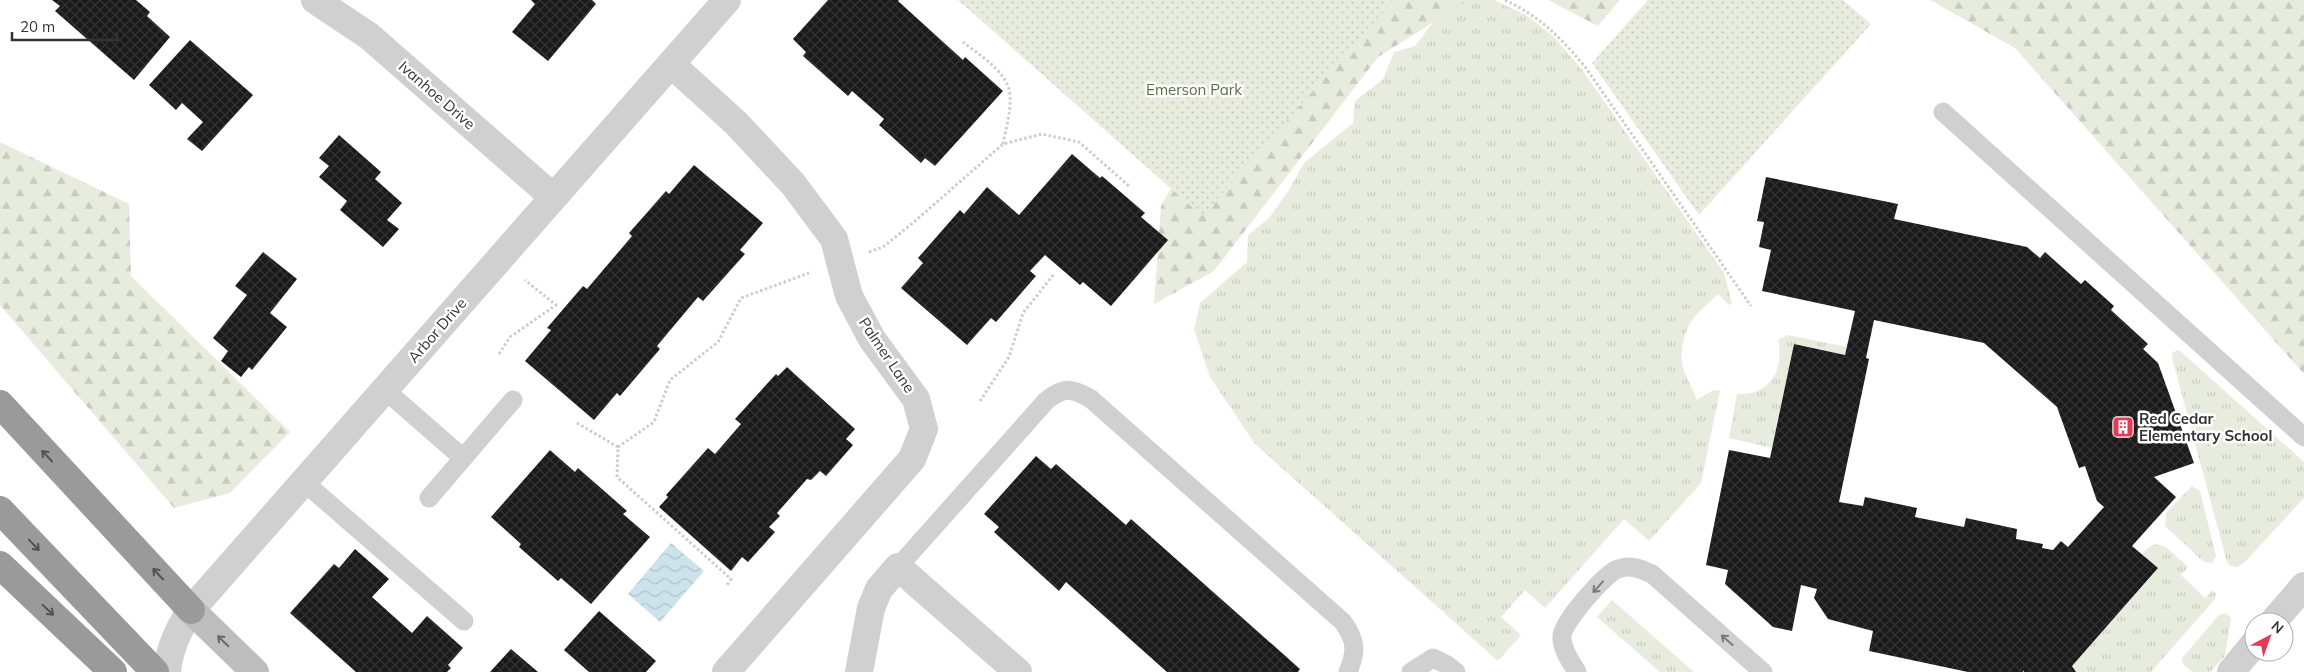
<svg xmlns="http://www.w3.org/2000/svg" width="2304" height="672" font-family="Mulish,sans-serif">
<style>
.grass{fill:url(#grass-tufts)}
.forest{fill:url(#forest-firs)}
.park{fill:url(#park-dots)}
.water{fill:url(#water-waves)}
.building{fill:url(#building-cross-hatch);fill-rule:evenodd}
.lines{fill:none;stroke-linecap:round;stroke-linejoin:round}
.path{stroke:#cdcdcd;stroke-width:3;stroke-dasharray:2.5 2.5;stroke-linecap:butt}
.lane{stroke:#d0d0d0;stroke-width:19}
.street{stroke:#d0d0d0;stroke-width:28}
.secondary{stroke:#bdbdbd;stroke-width:28}
.highway{stroke:#9a9a9a;stroke-width:28}
.oneway{stroke:#525252}
.oneway2{stroke:#7a7a7a}
.oneway3{stroke:#6a6a6a}
.labels{text-anchor:middle;dominant-baseline:central;stroke-width:5;stroke-linejoin:round;paint-order:stroke}
.park-label{font-size:15px;fill:#5b6f40;stroke:#fff}
.street-label{font-size:15px;fill:#333;stroke:#fff}
.poi-label{font-size:15px;font-weight:bold;fill:#333;stroke:#fff;text-anchor:start}
</style>
<defs>
<pattern id="grass-tufts" width="24" height="20" patternUnits="userSpaceOnUse" patternTransform="scale(1.25)"><rect width="24" height="20" fill="#e7ecdf"/><path d="M3 7l-1-3M5 7V3M7 7l1-3M15 17l-1-3M17 17v-4M19 17l1-3" fill="none" stroke="#c7cbc0"/></pattern>
<pattern id="forest-firs" width="22" height="20" patternUnits="userSpaceOnUse" patternTransform="scale(1.25)"><rect width="22" height="20" fill="#e7ecdf"/><path d="M5 1l3.5 6h-7zM16 11l3.5 6h-7z" fill="#c7cbc0"/></pattern>
<pattern id="park-dots" width="8" height="8" patternUnits="userSpaceOnUse" patternTransform="scale(1.25)"><rect width="8" height="8" fill="#e7ecdf"/><path d="M2 2h.1M6 6h.1" fill="none" stroke="#c7cbc0" stroke-width="1.8" stroke-linecap="round"/></pattern>
<pattern id="water-waves" width="16" height="10" patternUnits="userSpaceOnUse" patternTransform="scale(1.25)"><rect width="16" height="10" fill="#cce3ec"/><path d="M0 5q4-4 8 0t8 0" fill="none" stroke="#b0c3cb"/></pattern>
<pattern id="building-cross-hatch" width="8" height="8" patternUnits="userSpaceOnUse" patternTransform="scale(1.25)"><rect width="8" height="8" fill="#1a1a1a"/><path d="M0 0l8 8M0 8l8-8" fill="none" stroke="#333"/></pattern>
</defs>
<rect width="100%" height="100%" fill="#fff"/>
<g class="grass">
<path d="M 1450,0 L 1494,0 L 1526,15 L 1554,37 L 1583,71 L 1724,273 L 1732,303 L 1729,305 L 1718,294 C 1711,301 1705,306 1698,313 C 1684,326 1678,353 1684,371 C 1688,381 1693,390 1697,400 L 1712,391 L 1720,390 L 1701,483 L 1649,541 L 1624,519 L 1545,608 L 1525,590 L 1501,617 L 1521,635 L 1498,661 L 1255,444 L 1210,377 L 1194,329 L 1200,303 L 1247,262 L 1248,235 L 1269,218 L 1289,190 L 1304,163 L 1353,123 L 1355,101 L 1383,79 L 1394,52 L 1415,46 Z"/>
<path d="M 1788,335 L 1847,347 L 1845,355 L 1794,344 L 1772,448 L 1729,438 L 1737,394 C 1770,396 1785,369 1778,340 Z"/>
<path d="M 2179,350 L 2304,462 L 2304,498 L 2244,563 L 2237,567 L 2230,566 L 2227,562 L 2172,358 L 2173,352 Z"/>
<path d="M 2192,486 L 2200,491 L 2216,556 L 2212,563 L 2204,562 L 2165,526 L 2166,513 Z"/>
<path d="M 2156,544 L 2166,547 L 2188,567 L 2181,575 L 2205,598 L 2213,590 L 2216,594 L 2215,599 L 2151,672 L 2076,672 L 2072,666 L 2158,569 L 2142,554 L 2149,547 Z"/>
<path d="M 1612,600 L 1694,672 L 1660,672 L 1597,617 Z"/>
<path d="M 2226,613 L 2231,618 L 2226,650 L 2224,657 L 2210,672 L 2192,672 L 2183,664 L 2182,658 L 2219,615 Z"/>
</g>
<g class="forest">
<path d="M 1360,0 L 1469,0 L 1378,57 L 1214,271 L 1154,304 L 1161,206 L 1189,155 Z"/>
<path d="M 1548,0 L 1620,0 L 1598,26 Z"/>
<path d="M 1930,0 L 2304,0 L 2304,374 L 2015,48 Z"/>
<path d="M 0,142 L 129,204 L 131,276 L 290,432 L 230,493 L 174,508 L 0,305 Z"/>
</g>
<g class="park">
<path d="M 958,0 L 1394,0 L 1202,216 Z"/>
<path d="M 1648,0 L 1843,0 L 1871,24 L 1699,215 L 1592,63 Z"/>
</g>
<path class="water" d="M 671,543 L 704,571 L 660,622 L 628,594 Z"/>
<g class="building">
<path d="M 52,0 L 136,0 L 150,12 L 147,16 L 170,37 L 134,80 L 55,11 L 60,6 Z"/>
<path d="M 531,0 L 592,0 L 596,4 L 548,61 L 512,32 L 535,4 Z"/>
<path d="M 828,0 L 899,0 L 898,1 L 963,60 L 965,57 L 1003,91 L 935,166 L 925,158 L 921,163 L 879,125 L 884,119 L 852,91 L 848,96 L 803,56 L 806,52 L 793,39 Z"/>
<path d="M 190,40 L 253,95 L 202,151 L 187,139 L 203,122 L 182,103 L 176,110 L 149,85 Z"/>
<path d="M 339,135 L 381,172 L 375,179 L 402,203 L 387,220 L 399,229 L 383,247 L 340,210 L 347,201 L 319,177 L 329,166 L 319,158 Z"/>
<path d="M 1072,154 L 1100,178 L 1102,176 L 1145,213 L 1141,217 L 1168,240 L 1111,306 L 1083,282 L 1080,285 L 1045,255 L 1030,271 L 1036,276 L 996,322 L 991,318 L 967,345 L 901,288 L 923,263 L 918,258 L 960,210 L 964,214 L 987,187 L 1019,215 Z"/>
<path d="M 694,165 L 763,223 L 740,250 L 745,254 L 703,301 L 698,297 L 657,346 L 660,349 L 620,396 L 617,393 L 594,420 L 525,361 L 551,330 L 547,328 L 583,286 L 587,289 L 632,236 L 629,233 L 666,191 L 669,194 Z"/>
<path d="M 1766,177 L 1898,204 L 1894,219 L 2027,247 L 2040,258 L 2045,252 L 2081,284 L 2085,280 L 2114,306 L 2111,310 L 2148,344 L 2143,349 L 2158,363 L 2194,463 L 2154,477 L 2176,497 L 2132,546 L 2158,568 L 2072,666 L 2076,672 L 2024,672 L 2024,670 L 2023,672 L 1968,672 L 1869,651 L 1873,631 L 1828,619 L 1814,598 L 1817,589 L 1801,585 L 1792,631 L 1773,627 L 1725,584 L 1728,570 L 1706,565 L 1729,450 L 1770,458 L 1794,344 L 1845,355 L 1855,311 L 1762,291 L 1771,250 L 1759,247 L 1764,222 L 1757,221 ZM 1874,320 L 1984,343 L 2057,407 L 2079,468 L 2085,466 L 2097,501 L 2104,507 L 2068,547 L 2061,541 L 2053,550 L 2042,548 L 2043,544 L 2016,539 L 2017,529 L 1966,518 L 1964,527 L 1915,517 L 1917,508 L 1865,497 L 1863,506 L 1839,502 L 1869,359 L 1866,358 Z"/>
<path d="M 263,252 L 297,279 L 270,313 L 287,327 L 252,370 L 249,367 L 241,377 L 221,361 L 228,351 L 213,338 L 247,295 L 235,286 Z"/>
<path d="M 787,367 L 855,429 L 846,439 L 853,445 L 826,476 L 820,471 L 811,480 L 807,479 L 777,513 L 780,516 L 769,527 L 775,532 L 748,562 L 742,557 L 731,571 L 659,507 L 668,497 L 666,495 L 708,448 L 715,454 L 741,424 L 735,419 L 776,374 L 778,376 Z"/>
<path d="M 550,450 L 575,472 L 578,468 L 627,511 L 623,514 L 650,537 L 591,604 L 561,578 L 558,581 L 519,547 L 521,544 L 491,517 Z"/>
<path d="M 1036,456 L 1051,469 L 1056,464 L 1126,525 L 1131,519 L 1300,669 L 1298,672 L 1167,672 L 1066,582 L 1059,591 L 994,532 L 999,527 L 984,514 Z"/>
<path d="M 355,549 L 389,579 L 372,597 L 412,633 L 427,616 L 463,648 L 448,665 L 451,668 L 447,672 L 356,672 L 290,613 L 334,564 L 339,568 Z"/>
<path d="M 599,611 L 656,661 L 646,672 L 589,672 L 564,650 Z"/>
<path d="M 511,649 L 538,672 L 490,672 Z"/>
</g>
<g class="lines">
<g class="path">
<path d="M 1505,0 C 1541,17 1561,38 1586,68 L 1751,306"/>
<path d="M 963,42 C 978,54 1003,69 1009,89 C 1013,106 1006,127 1003,144"/>
<path d="M 869,252 L 883,247 L 914,222 L 1003,144 L 1042,134 L 1079,142 L 1129,186"/>
<path d="M 499,354 L 510,337 L 556,305 L 525,280"/>
<path d="M 980,401 L 1009,357 L 1023,313 L 1054,274"/>
<path d="M 577,423 L 618,447 L 617,477 L 731,579 L 727,585"/>
<path d="M 618,447 L 654,422 L 670,380 L 718,342 L 741,298 L 809,273"/>
</g>
<g class="lane">
<path d="M 1943,112 L 2304,437"/>
<path d="M 385,390 L 463,458"/>
<path d="M 304,482 L 464,621"/>
<path d="M 429,498 L 513,400"/>
<path d="M 898,567 L 1046,401 C 1064,386 1072,388 1091,399 L 1343,622 C 1356,640 1357,651 1348,672"/>
<path d="M 1411,672 L 1433,658 L 1447,665 L 1456,672"/>
<path d="M 1577,672 C 1571,662 1561,648 1562,636 C 1563,622 1605,573 1618,569 C 1631,564 1641,569 1652,574 L 1763,672"/>
</g>
<g class="street">
<path d="M 315,0 L 369,36 L 553,197"/>
<path d="M 671,64 L 736,123 L 793,184 L 834,239 L 849,296 L 872,339 L 916,399 L 924,429 L 912,459 L 726,672"/>
<path d="M 2273,622 L 2304,586"/>
<path d="M 167,672 C 169,649 179,628 191,610 L 727,0"/>
<path d="M 859,672 L 871,608 L 879,589 L 898,567 L 1018,672"/>
<path d="M 2231,672 L 2254,644"/>
</g>
<path class="secondary" d="M 191,610 L 255,672"/>
<g class="highway">
<path d="M 0,404 L 191,610"/>
<path d="M 0,510 L 155,672"/>
<path d="M 0,565 L 113,672"/>
</g>
</g>
<defs><path id="oneway-shaft" d="M-6 0H5M1.5-3L5.5 0L1.5 3" fill="none" stroke-width="1.6" stroke-linecap="round" stroke-linejoin="round" transform="scale(1.25)"/></defs>
<g class="oneway">
<use href="#oneway-shaft" transform="translate(47 456) rotate(-133)"/>
<use href="#oneway-shaft" transform="translate(34 545) rotate(46)"/>
<use href="#oneway-shaft" transform="translate(158 574) rotate(-133)"/>
<use href="#oneway-shaft" transform="translate(48 610) rotate(43)"/>
</g>
<g class="oneway2">
<use href="#oneway-shaft" transform="translate(1598 587) rotate(132)"/>
<use href="#oneway-shaft" transform="translate(1727 640) rotate(-139)"/>
</g>
<use class="oneway3" href="#oneway-shaft" transform="translate(223 641) rotate(-136)"/>
<defs>
<g id="building-square" transform="scale(1.125)"><rect x="-9" y="-9" width="18" height="18" rx="4" fill="#e43b59" stroke="#fff"/><path d="M-4-6H4V6H1V3H-1V6H-4ZM-2.5-4.3h1.7v1.8h-1.7ZM.8-4.3h1.7v1.8H.8ZM-2.5-1h1.7V.8h-1.7ZM.8-1h1.7V.8H.8Z" fill="#fff"/></g>
</defs>
<g fill-rule="evenodd">
<use href="#building-square" x="2123" y="427"/>
</g>
<g class="labels">
<g class="park-label">
<text x="1194" y="89">Emerson Park</text>
</g>
<g class="street-label">
<text transform="translate(437 95) rotate(41)">Ivanhoe Drive</text>
<text transform="translate(437 330) rotate(-49)">Arbor Drive</text>
<text transform="translate(887 355) rotate(56)">Palmer Lane</text>
</g>
<g class="poi-label">
<text x="2139" y="418">Red Cedar<tspan x="2139" dy="17">Elementary School</tspan></text>
</g>
</g>
<g transform="translate(2269 637) rotate(41)"><circle r="24" fill="#ffffff" stroke="#adadad"/>
<path d="M0-4L9 19L0 12L-9 19Z" fill="#e43b59"/>
<text y="-8" font-size="14" font-weight="bold" text-anchor="middle" fill="#333333">N</text>
</g>
<path d="M12 32v8h105v-8" fill="none" stroke="#333333" stroke-width="2.5"/>
<text x="20" y="32" font-size="15" fill="#333333" stroke="#ffffff" stroke-width="4" paint-order="stroke">20 m</text>
</svg>
